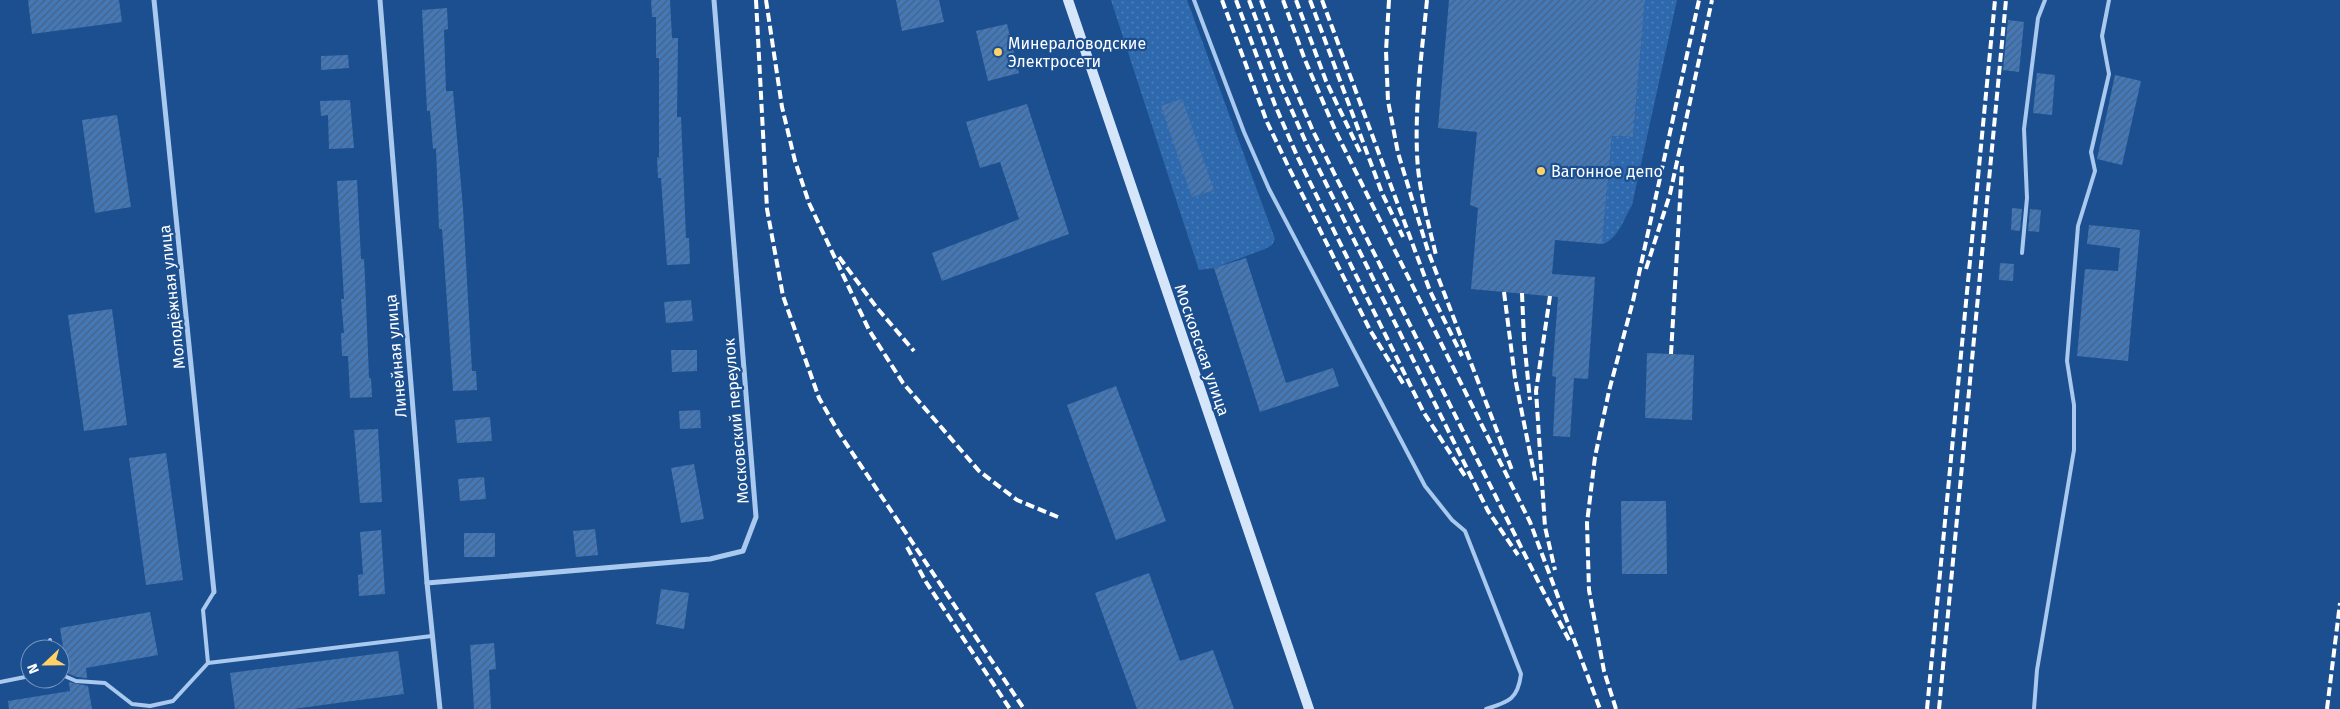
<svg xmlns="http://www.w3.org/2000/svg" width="2340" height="709" font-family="'Fira Sans',sans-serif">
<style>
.grass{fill:url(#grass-dots)}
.building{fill:url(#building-hatch)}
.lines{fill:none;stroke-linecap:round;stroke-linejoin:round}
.lane{stroke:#a9c9ee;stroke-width:4}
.street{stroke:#a9c9ee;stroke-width:5}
.secondary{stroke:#d6e6fa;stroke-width:10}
.rail{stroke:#fff;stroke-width:4;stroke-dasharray:9 4;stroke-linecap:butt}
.poi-dot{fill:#ffd166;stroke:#1b4f8f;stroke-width:2}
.labels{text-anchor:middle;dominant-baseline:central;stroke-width:4.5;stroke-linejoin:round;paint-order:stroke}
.poi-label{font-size:16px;fill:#fff;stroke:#1b4f8f;text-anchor:start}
.street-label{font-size:16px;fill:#fff;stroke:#1b4f8f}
</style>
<defs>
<pattern id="grass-dots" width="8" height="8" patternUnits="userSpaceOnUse" patternTransform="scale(1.25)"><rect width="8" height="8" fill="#2e69ad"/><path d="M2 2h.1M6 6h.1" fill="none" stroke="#4d80b9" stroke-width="1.8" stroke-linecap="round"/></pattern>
<pattern id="building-hatch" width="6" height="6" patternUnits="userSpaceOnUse" patternTransform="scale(1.25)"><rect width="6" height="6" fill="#4478b7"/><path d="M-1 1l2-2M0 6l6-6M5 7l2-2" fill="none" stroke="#486282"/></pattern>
</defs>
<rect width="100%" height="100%" fill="#1b4f8f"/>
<g class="grass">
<path d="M 1111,0 L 1187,0 L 1275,239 L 1272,245 L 1265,249 L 1214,268 L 1199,270 Z"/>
<path d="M 1645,0 L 1677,0 L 1632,205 C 1625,217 1617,241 1602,244 L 1612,136 L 1633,137 Z"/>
</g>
<g class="building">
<path d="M 28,0 L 119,0 L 122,22 L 32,34 Z"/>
<path d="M 651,0 L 670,0 L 672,38 L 678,38 L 677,117 L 681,117 L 686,238 L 689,238 L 690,264 L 667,265 L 661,178 L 658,178 L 657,158 L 659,157 L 659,58 L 656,58 L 656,17 L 652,17 Z"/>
<path d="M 896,0 L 939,0 L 944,22 L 902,31 Z"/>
<path d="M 1449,0 L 1645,0 L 1633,137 L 1612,136 L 1602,244 L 1555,240 L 1552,274 L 1595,277 L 1588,379 L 1574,378 L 1570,437 L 1553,436 L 1556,377 L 1552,376 L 1558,297 L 1471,289 L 1478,208 L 1470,205 L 1477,132 L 1438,128 Z"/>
<path d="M 447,8 L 448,29 L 444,30 L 446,91 L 453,91 L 463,208 L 472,371 L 476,371 L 477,390 L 453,391 L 442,229 L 439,229 L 436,148 L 433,149 L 430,111 L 427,111 L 422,10 Z"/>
<path d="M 2008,20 L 2024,22 L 2019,72 L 2003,70 Z"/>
<path d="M 1007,24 L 1019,73 L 988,81 L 976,31 Z"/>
<path d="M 348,55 L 349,68 L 321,70 L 321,56 Z"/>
<path d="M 2037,73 L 2055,75 L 2052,115 L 2033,113 Z"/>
<path d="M 2115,75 L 2141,81 L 2122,165 L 2097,159 Z"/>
<path d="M 1182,99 L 1214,190 L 1192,197 L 1161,106 Z"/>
<path d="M 350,100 L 354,148 L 329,149 L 328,115 L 321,116 L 320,101 Z"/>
<path d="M 1027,104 L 1069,234 L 942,281 L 932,253 L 1019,219 L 1000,162 L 980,168 L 966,122 Z"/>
<path d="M 117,115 L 131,207 L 95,213 L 82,120 Z"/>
<path d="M 357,180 L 361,259 L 364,259 L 365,278 L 369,378 L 371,378 L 372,397 L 350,398 L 348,356 L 342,356 L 341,333 L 344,333 L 341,299 L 344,299 L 337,181 Z"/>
<path d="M 2012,208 L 2022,209 L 2020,231 L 2011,230 Z"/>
<path d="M 2030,209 L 2041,210 L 2039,232 L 2028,231 Z"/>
<path d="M 2089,225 L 2140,230 L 2128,361 L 2077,356 L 2085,269 L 2118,271 L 2120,248 L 2087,244 Z"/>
<path d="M 1246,258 L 1286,383 L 1333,368 L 1339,386 L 1260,412 L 1214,268 Z"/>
<path d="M 2000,263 L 2014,264 L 2013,281 L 1999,280 Z"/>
<path d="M 691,300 L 693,321 L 666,323 L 664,302 Z"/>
<path d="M 112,309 L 127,425 L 84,431 L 68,315 Z"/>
<path d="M 671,350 L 697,350 L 697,371 L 672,372 Z"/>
<path d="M 1647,353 L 1694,355 L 1692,420 L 1645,418 Z"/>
<path d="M 1116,386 L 1166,521 L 1116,540 L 1067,405 Z"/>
<path d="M 700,410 L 701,428 L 680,429 L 679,411 Z"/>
<path d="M 490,417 L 492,441 L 457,443 L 455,420 Z"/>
<path d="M 378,429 L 382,502 L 360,503 L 354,430 Z"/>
<path d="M 166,453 L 183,580 L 146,585 L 129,458 Z"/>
<path d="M 694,464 L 704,519 L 681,523 L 671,468 Z"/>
<path d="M 484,477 L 486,499 L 460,501 L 458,479 Z"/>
<path d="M 1621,501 L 1666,501 L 1667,574 L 1622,574 Z"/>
<path d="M 595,529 L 598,555 L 576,557 L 573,531 Z"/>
<path d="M 381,530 L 385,594 L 359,596 L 358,575 L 363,574 L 360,532 Z"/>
<rect x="464" y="533" width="31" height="24"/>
<path d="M 1149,573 L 1180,661 L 1213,650 L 1234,709 L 1137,709 L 1095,593 Z"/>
<path d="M 661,589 L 689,593 L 684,629 L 656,624 Z"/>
<path d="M 150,612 L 158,655 L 86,668 L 87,678 L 77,677 L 67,673 L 60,628 Z"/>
<path d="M 494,643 L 496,669 L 489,670 L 491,709 L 474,709 L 470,645 Z"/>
<path d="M 398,651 L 404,694 L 293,709 L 235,709 L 230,673 Z"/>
<path d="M 69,682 L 88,686 L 92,709 L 9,709 L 8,701 L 70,691 Z"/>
</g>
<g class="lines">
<g class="lane">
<path d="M 1194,0 L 1244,132 L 1269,189 L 1425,486 L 1452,520 L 1465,531 L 1521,674 C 1518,699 1509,702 1486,709"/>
<path d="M 2022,253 L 2027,198 L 2024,129 L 2038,18 L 2045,0"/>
<path d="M 50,640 L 51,649"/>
<path d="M 208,663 L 432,636"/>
<path d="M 60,674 L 76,681 L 105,683 L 132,704 L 150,706 L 173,701 L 208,663 L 203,610 L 214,592"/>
<path d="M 0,682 L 30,676"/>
<path d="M 2034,709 L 2037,670 L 2074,450 L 2074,405 L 2067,361 L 2078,226 L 2095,171 L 2091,152 L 2109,74 L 2102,36 L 2109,0"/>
</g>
<g class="street">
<path d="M 154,0 L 214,592"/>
<path d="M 380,0 L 427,583 L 440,709"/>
<path d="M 427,583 L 710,559 L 743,551 L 756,517 L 714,0"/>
</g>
<path class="secondary" d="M 1068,0 L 1309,709"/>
<g class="rail">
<path d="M 756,0 L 767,209 L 783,296 L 819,398 L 839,433 L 1024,709"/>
<path d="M 766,0 L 782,107 L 795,161 L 809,203 L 869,330 L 903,383 L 979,471 L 1017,500 L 1058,517"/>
<path d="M 1222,0 L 1267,122 L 1290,170 L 1370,330 L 1404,385"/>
<path d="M 1236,0 L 1275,105 L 1298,158 L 1424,413 L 1465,476"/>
<path d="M 1249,0 L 1278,79 L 1307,145 L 1488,511 L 1518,555"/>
<path d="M 1261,0 L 1287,70 L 1313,131 L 1542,589 L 1569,640"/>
<path d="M 1283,0 L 1305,60 L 1336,132 L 1530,522 L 1600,709"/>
<path d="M 1296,0 L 1326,81 L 1360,152"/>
<path d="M 1310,0 L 1382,193 L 1403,237"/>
<path d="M 1322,0 L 1430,291 L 1462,356"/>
<path d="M 1389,0 L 1386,51 L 1388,101 L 1398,153 L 1428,251 L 1512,470"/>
<path d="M 1427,0 C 1422,51 1415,102 1417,153 C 1418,187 1428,222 1436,255"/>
<path d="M 839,257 L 877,308 L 914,351"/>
<path d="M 1646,269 L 1670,194 L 1712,0"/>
<path d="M 1504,292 L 1515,378 L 1536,483"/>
<path d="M 1522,293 L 1524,340 L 1530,400"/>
<path d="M 1550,296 L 1536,391 L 1545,527 L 1555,570"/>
<path d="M 1671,354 L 1682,166"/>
<path d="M 907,547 L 926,582 L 1010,709"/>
<path d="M 1616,709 L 1604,671 L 1589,590 L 1587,523 L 1595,457 L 1609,391 L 1633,301 L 1699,0"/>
<path d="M 1927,709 L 1995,0"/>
<path d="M 1939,709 L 2006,0"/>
<path d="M 2327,709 L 2340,603"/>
</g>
</g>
<g class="poi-dot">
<circle cx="998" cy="52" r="5"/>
<circle cx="1541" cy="171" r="5"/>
</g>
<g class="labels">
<g class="poi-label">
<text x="1008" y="43">Минераловодские<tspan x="1008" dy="18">Электросети</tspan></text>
<text x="1551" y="171">Вагонное депо</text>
</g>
<g class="street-label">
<text transform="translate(172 297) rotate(-96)">Молодёжная улица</text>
<text transform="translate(1202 350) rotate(71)">Московская улица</text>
<text transform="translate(396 356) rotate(-95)">Линейная улица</text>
<text transform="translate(736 421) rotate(-95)">Московский переулок</text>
</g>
</g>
<g transform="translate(45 664) rotate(248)"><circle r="24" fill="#1b4f8f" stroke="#7695bc"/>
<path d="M0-4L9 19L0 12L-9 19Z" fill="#ffd166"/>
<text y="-8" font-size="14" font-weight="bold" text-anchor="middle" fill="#ffffff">N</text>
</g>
</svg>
